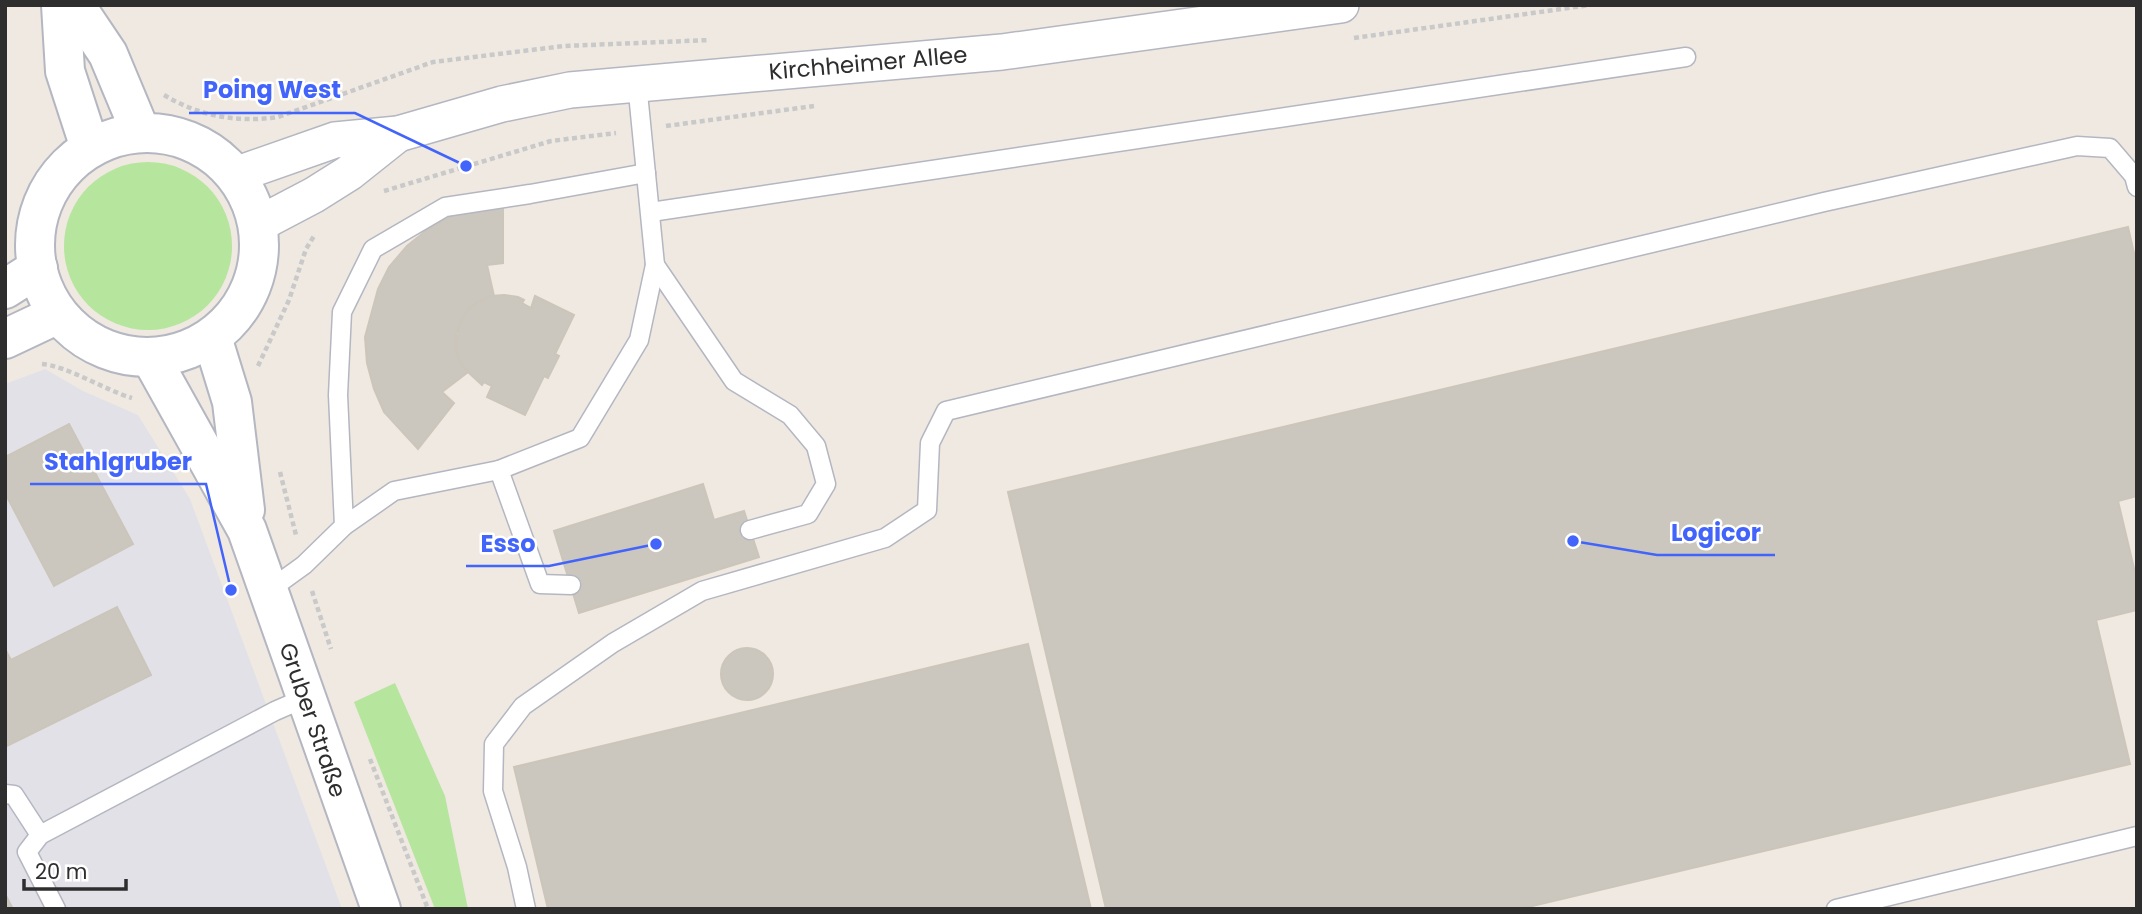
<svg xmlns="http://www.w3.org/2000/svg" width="2142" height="914" font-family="Poppins,sans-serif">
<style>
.industrial{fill:#e3e1e8}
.green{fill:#b6e59e}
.building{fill:#cbc7bf;stroke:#cbc5ba;stroke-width:2}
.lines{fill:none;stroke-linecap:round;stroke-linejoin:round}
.lane-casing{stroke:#b4b7c1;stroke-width:21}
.street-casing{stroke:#b4b7c1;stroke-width:38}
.secondary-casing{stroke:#b4b7c1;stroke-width:42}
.path{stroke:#c9c9c9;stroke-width:4.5;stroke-dasharray:5 3.5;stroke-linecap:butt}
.lane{stroke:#fff;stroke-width:18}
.street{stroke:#fff;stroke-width:35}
.secondary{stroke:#fff;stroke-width:38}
.labels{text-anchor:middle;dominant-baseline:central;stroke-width:5;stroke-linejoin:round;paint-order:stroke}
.street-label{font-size:23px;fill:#2e2e2e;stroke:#fff}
.leader{fill:none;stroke:#4264fb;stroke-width:2.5}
.callout-dot{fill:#4264fb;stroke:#fff;stroke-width:2.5}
.callout-label{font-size:24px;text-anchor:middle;font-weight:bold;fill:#4264fb;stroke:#fff;stroke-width:5;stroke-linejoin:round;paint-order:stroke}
</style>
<rect width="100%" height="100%" fill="#efe9e1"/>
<path class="industrial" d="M 45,369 L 83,391 L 138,415 L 190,499 L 342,909 L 5,909 L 5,384 Z"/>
<g class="green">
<circle cx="148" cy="246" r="84"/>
<path d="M 395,683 L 445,796 L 468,909 L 435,909 L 354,702 Z"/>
</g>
<g class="building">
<path d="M 503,206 L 503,263 L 487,265 L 494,296 L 478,302 L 468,310 L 460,322 L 456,335 L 456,349 L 460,362 L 468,372 L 442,392 L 454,403 L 418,449 L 384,412 L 374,389 L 367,363 L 365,337 L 378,289 L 389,267 L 407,246 L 428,229 L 452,216 L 476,208 Z"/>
<path d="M 2128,227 L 2137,266 L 2137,496 L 2118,501 L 2137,581 L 2137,610 L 2096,620 L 2130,764 L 1520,909 L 1106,909 L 1008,492 Z"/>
<path d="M 504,295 L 518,297 L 524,300 L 522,303 L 531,308 L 535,296 L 574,315 L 555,354 L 559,356 L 548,378 L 544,376 L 525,415 L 487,397 L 492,386 L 484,382 L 482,385 L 468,372 L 460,362 L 456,349 L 460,322 L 468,310 L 478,302 L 491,296 Z"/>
<path d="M 69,424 L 133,544 L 54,586 L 5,493 L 5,457 Z"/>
<path d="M 703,484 L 714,520 L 744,511 L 759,557 L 579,613 L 554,531 Z"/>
<path d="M 117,607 L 151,675 L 5,747 L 5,649 L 11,660 Z"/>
<path d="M 1028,644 L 1091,909 L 548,909 L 514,767 Z"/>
<circle cx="747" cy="674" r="26"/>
<path d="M 5,894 L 13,909 L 5,909 Z"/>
</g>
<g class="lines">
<g class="lane-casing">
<g id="lane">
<path d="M 651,212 L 1686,57"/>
<path d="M 655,265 L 734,381 L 790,415 L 816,446 L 826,484 L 808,514 L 750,530"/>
<path d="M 499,470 L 540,584 L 571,585"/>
<path d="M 344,526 L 338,395 L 342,312 L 373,249 L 445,207 L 530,194 L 646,173"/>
<path d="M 268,591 L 304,565 L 344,526 L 394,491 L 499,470 L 580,438 L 639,340 L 655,265 L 637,83"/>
<path d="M 5,794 L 14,795 L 40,835"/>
<path d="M 56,909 L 27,852 L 40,835 L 275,711 L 305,698"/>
<path d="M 526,909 L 517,867 L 493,791 L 494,744 L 523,706 L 613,643 L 702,591 L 885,538 L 927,510 L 930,443 L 946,411 L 1824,202 L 2077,146 L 2110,148 L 2134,176 L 2137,187"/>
<path d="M 1836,909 L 2137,836"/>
</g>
</g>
<g class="street-casing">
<g id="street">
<path d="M 235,175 L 335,140 L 398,134 L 502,104 L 570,90 L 1002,52 L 1341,5"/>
<path d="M 257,225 L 314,195 L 349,173 L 398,134"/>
</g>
</g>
<g class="secondary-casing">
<g id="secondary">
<path d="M 61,5 L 65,71 L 90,148"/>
<path d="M 75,5 L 108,54 L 141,133"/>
<circle cx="147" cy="245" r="112"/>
<path d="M 5,289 L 38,268"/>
<path d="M 212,337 L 232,402 L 245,510"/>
<path d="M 5,339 L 58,314"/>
<path d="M 151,358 L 247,530 L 381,909"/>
</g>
</g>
<g class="path">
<path d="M 1354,38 L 1590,5"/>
<path d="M 164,95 C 199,116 237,123 278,117 L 433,62 L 564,46 L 710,40"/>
<path d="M 666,126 L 814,106"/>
<path d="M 384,191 L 551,141 L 616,133"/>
<path d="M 42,364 C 67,366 105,390 132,398"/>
<path d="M 258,366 L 289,300 L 306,249 L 314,236"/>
<path d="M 280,472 L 296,535"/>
<path d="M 312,591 L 331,649"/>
<path d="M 370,759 L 428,909"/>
</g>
<use href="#lane" class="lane"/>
<use href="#street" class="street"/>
<use href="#secondary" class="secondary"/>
</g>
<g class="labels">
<g class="street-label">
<text transform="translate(868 63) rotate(-5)">Kirchheimer Allee</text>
<text transform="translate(313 720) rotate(71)">Gruber Straße</text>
</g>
</g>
<path class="leader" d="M466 166L355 113H189M231 590L206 484H30M1573 541L1657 555H1775M656 544L549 566H466"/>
<g class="callout-dot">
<circle cx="466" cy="166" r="7"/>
<circle cx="231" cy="590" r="7"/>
<circle cx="1573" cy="541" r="7"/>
<circle cx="656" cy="544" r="7"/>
</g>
<g class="callout-label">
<text x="272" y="98">Poing West</text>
<text x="118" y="470">Stahlgruber</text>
<text x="1716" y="541">Logicor</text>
<text x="508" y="552">Esso</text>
</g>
<rect width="2142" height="914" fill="none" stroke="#2e2e2e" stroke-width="14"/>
<path d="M24 879v10h102v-10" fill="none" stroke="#2e2e2e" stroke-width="3.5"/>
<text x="35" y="879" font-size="21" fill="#2e2e2e" stroke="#ffffff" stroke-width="5" paint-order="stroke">20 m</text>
</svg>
